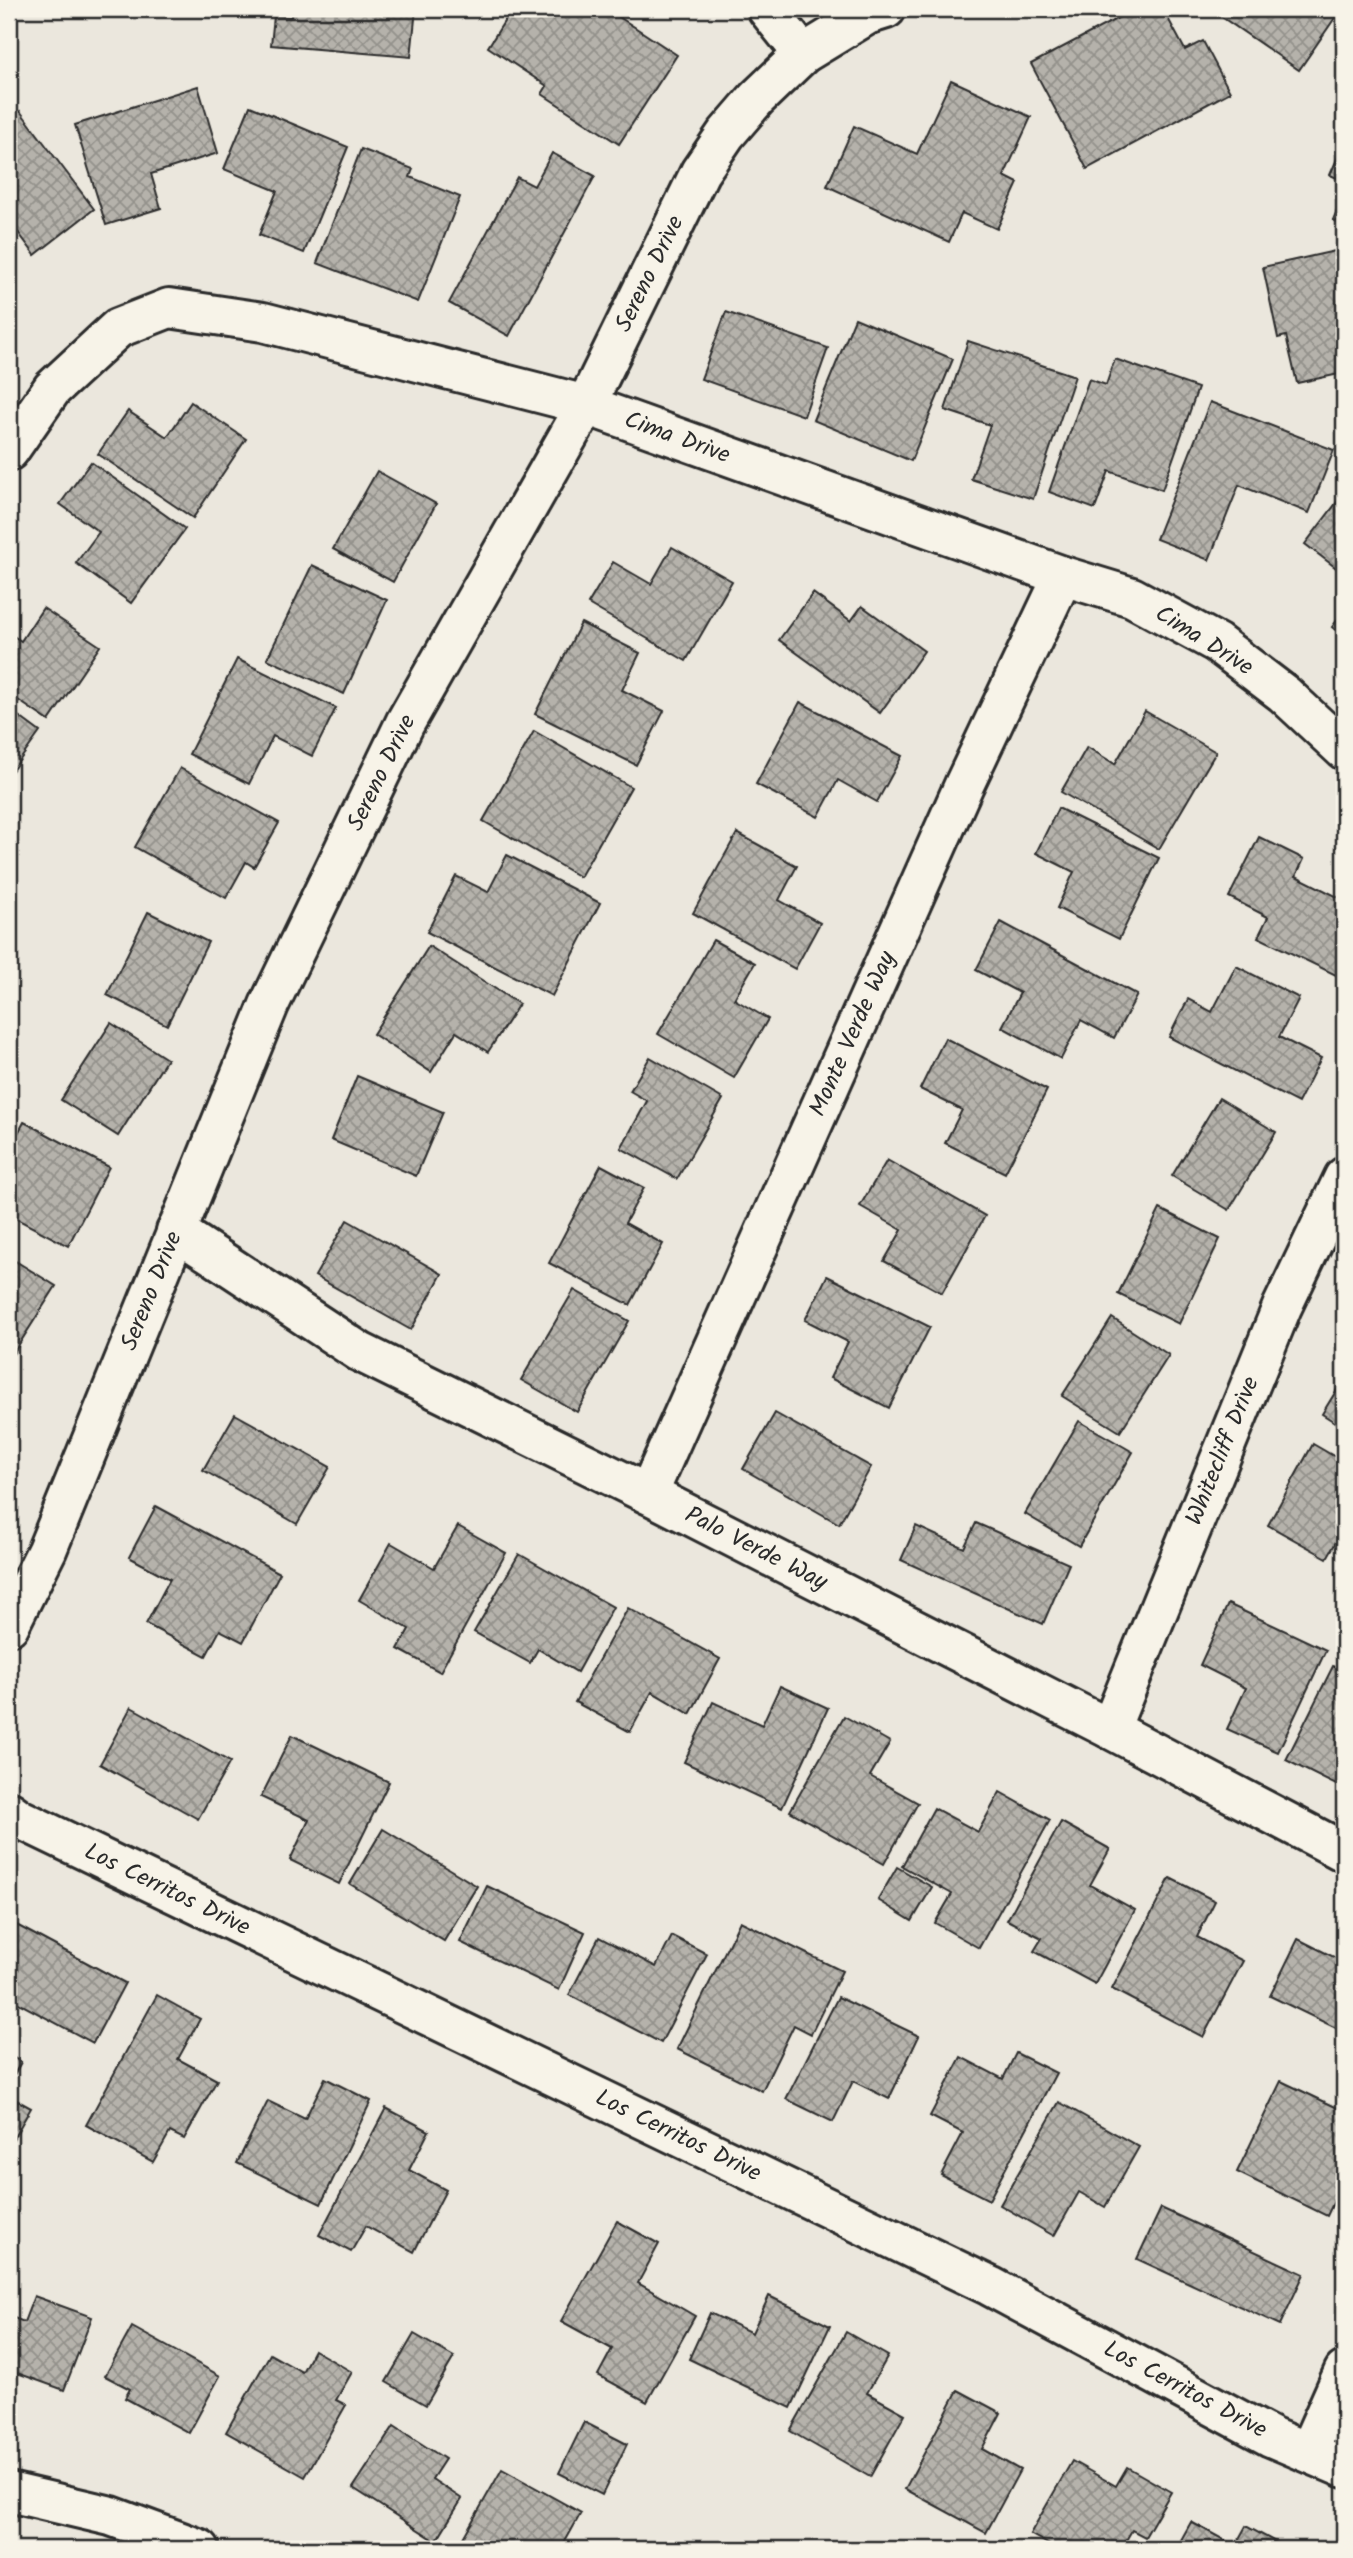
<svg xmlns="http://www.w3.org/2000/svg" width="1353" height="2558" font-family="Kalam,sans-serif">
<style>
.building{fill:url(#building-cross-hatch);stroke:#2b2b2b;stroke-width:2}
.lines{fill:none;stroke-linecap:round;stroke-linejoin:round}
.minor-casing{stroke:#2b2b2b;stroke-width:44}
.major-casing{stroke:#2b2b2b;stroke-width:44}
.minor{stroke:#f7f3e8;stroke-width:38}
.major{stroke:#f7f3e8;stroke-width:38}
.labels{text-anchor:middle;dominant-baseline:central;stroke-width:5;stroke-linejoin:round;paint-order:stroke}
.street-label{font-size:24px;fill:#2b2b2b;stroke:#f7f3e8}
</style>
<defs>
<pattern id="building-cross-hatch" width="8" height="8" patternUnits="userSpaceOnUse" patternTransform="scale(1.75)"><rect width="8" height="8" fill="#b5b2ab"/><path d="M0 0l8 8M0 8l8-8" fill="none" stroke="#93918b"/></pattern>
</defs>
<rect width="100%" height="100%" fill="#ebe7dd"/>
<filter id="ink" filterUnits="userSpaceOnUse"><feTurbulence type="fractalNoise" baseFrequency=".0143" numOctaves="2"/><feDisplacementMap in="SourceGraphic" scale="14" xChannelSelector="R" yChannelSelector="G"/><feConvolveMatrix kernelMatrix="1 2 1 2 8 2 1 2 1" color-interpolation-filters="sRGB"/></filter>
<g filter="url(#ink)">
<g class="building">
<path d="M 292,9 L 416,9 L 411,57 L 271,45 L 274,16 L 291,17 Z"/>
<path d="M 512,9 L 607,9 L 677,55 L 619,144 L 542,94 L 547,86 L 488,47 Z"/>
<path d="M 1135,9 L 1163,9 L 1185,50 L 1203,41 L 1230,92 L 1087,169 L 1031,64 Z"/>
<path d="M 1210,9 L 1341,9 L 1299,70 Z"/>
<path d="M 951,80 L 1031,117 L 1004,176 L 1018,183 L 997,229 L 962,213 L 949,242 L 827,186 L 854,126 L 917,154 Z"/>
<path d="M 198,86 L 218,153 L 151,174 L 161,208 L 106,225 L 75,125 Z"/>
<path d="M 250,106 L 348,147 L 304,253 L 259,235 L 277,191 L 224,169 Z"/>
<path d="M 20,111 L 94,209 L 35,255 L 9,220 L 9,119 Z"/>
<path d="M 1344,143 L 1344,181 L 1330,175 Z"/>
<path d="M 361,149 L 413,169 L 410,177 L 460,197 L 418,302 L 317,263 Z"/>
<path d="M 552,153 L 595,176 L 509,336 L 449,303 L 517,177 L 534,186 Z"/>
<path d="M 1344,194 L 1344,225 L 1333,220 Z"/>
<path d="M 1344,249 L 1344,373 L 1297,383 L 1286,336 L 1278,338 L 1263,267 Z"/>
<path d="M 726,312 L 828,348 L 804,416 L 701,379 Z"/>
<path d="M 855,318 L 953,359 L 911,461 L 813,420 Z"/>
<path d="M 968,341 L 1075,376 L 1033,499 L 971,479 L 990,425 L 945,410 Z"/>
<path d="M 1115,359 L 1198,388 L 1162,490 L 1109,471 L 1095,509 L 1049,492 L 1089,379 L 1106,385 Z"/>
<path d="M 191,402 L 246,439 L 193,518 L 98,454 L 128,411 L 167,437 Z"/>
<path d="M 1210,402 L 1334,450 L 1309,513 L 1239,485 L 1209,560 L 1156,539 Z"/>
<path d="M 91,462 L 185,529 L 131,603 L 76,563 L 99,532 L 60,504 Z"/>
<path d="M 377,471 L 436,504 L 393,582 L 333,549 Z"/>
<path d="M 1344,493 L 1344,574 L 1305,544 Z"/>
<path d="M 672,547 L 732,581 L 686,661 L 588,604 L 613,562 L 651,584 Z"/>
<path d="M 312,565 L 387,600 L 344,694 L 267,659 Z"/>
<path d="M 813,593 L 851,621 L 862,606 L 924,651 L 880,713 L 779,640 Z"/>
<path d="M 43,608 L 100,646 L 49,721 L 9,694 L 9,633 L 21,641 Z"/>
<path d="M 1344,611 L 1344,637 L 1332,627 Z"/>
<path d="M 581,623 L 640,653 L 622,690 L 664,711 L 636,765 L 535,714 Z"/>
<path d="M 237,659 L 336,708 L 312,756 L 273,736 L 249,784 L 189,754 Z"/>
<path d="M 800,702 L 902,756 L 877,802 L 838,780 L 818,817 L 756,784 Z"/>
<path d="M 9,709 L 40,732 L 9,775 Z"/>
<path d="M 1145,711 L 1216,752 L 1159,849 L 1061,792 L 1087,747 L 1115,764 Z"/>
<path d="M 534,731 L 631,787 L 580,877 L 483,821 Z"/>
<path d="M 180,768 L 279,823 L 254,867 L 246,862 L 226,898 L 135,847 Z"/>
<path d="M 1058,808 L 1159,858 L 1119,939 L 1057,908 L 1074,872 L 1036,853 Z"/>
<path d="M 737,833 L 797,866 L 779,900 L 820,923 L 795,969 L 693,913 Z"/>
<path d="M 1259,837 L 1304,859 L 1296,876 L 1344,900 L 1344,979 L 1258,937 L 1268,917 L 1229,897 Z"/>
<path d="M 507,855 L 600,903 L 552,996 L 427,932 L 456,876 L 488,892 Z"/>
<path d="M 148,912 L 208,942 L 167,1025 L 107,995 Z"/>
<path d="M 1001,922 L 1137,995 L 1114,1038 L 1081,1020 L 1061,1059 L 1002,1027 L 1020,993 L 976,970 Z"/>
<path d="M 713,940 L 755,963 L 734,999 L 768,1019 L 734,1078 L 658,1034 Z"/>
<path d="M 429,946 L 519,1004 L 488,1052 L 456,1032 L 431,1072 L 373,1034 Z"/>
<path d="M 1236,966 L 1299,998 L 1279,1037 L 1321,1058 L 1298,1103 L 1169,1037 L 1188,999 L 1212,1012 Z"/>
<path d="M 111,1023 L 167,1059 L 118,1136 L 61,1100 Z"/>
<path d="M 945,1038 L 1047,1090 L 1005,1173 L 945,1143 L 962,1110 L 920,1089 Z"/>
<path d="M 650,1057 L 723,1099 L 677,1179 L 621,1148 L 647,1101 L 630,1091 Z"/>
<path d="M 357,1076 L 443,1112 L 416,1176 L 331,1140 Z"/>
<path d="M 1219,1098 L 1276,1132 L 1229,1210 L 1172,1176 Z"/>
<path d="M 24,1122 L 109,1167 L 68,1246 L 9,1215 L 9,1150 Z"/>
<path d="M 887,1160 L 985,1216 L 942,1293 L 884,1261 L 902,1230 L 860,1206 Z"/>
<path d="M 601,1165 L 644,1188 L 625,1223 L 663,1244 L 630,1305 L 549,1263 Z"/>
<path d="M 1160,1209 L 1220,1239 L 1179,1324 L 1118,1294 Z"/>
<path d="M 347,1220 L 442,1274 L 411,1330 L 315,1276 Z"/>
<path d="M 9,1257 L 56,1286 L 9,1360 Z"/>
<path d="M 827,1276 L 930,1327 L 889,1408 L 830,1378 L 848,1342 L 805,1320 Z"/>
<path d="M 574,1290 L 629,1321 L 577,1412 L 521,1380 Z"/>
<path d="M 1112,1318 L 1169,1355 L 1120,1432 L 1062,1396 Z"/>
<path d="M 1344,1378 L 1344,1428 L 1322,1414 Z"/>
<path d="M 775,1413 L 871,1467 L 839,1524 L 743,1469 Z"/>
<path d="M 235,1414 L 330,1467 L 297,1524 L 203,1470 Z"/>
<path d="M 1079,1421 L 1133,1452 L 1079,1546 L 1025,1514 Z"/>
<path d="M 1313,1444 L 1344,1462 L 1344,1528 L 1327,1558 L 1268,1525 Z"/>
<path d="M 156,1506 L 280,1573 L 243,1642 L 220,1630 L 206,1656 L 146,1624 L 170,1579 L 129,1557 Z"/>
<path d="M 976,1523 L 1069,1564 L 1043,1624 L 901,1560 L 916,1526 L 964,1548 Z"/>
<path d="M 458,1526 L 506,1553 L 440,1672 L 398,1649 L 409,1629 L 359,1600 L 391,1543 L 434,1568 Z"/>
<path d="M 519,1554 L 613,1607 L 577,1672 L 538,1649 L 530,1663 L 474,1632 Z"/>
<path d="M 1228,1604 L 1326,1650 L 1278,1752 L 1227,1729 L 1246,1688 L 1200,1665 Z"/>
<path d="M 628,1608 L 720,1659 L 690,1714 L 652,1692 L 630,1732 L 575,1702 Z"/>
<path d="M 1333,1666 L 1344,1672 L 1344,1789 L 1286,1760 Z"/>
<path d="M 780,1686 L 828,1708 L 782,1808 L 684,1762 L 713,1702 L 762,1725 Z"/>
<path d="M 131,1707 L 230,1762 L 198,1819 L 100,1764 Z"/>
<path d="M 844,1716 L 890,1742 L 870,1776 L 918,1803 L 884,1864 L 790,1811 Z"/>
<path d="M 292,1735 L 389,1782 L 339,1884 L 290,1860 L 309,1820 L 261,1797 Z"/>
<path d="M 1000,1792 L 1050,1820 L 979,1948 L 935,1923 L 952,1894 L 902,1866 L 934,1808 L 978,1832 Z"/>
<path d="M 1061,1822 L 1110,1849 L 1090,1885 L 1135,1910 L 1095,1984 L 1034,1951 L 1042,1938 L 1007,1920 Z"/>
<path d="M 383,1829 L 477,1886 L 444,1941 L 350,1884 Z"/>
<path d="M 897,1867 L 932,1887 L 912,1921 L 878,1900 Z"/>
<path d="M 1170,1878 L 1215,1901 L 1197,1937 L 1243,1961 L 1203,2037 L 1112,1989 Z"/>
<path d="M 487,1886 L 585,1932 L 559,1990 L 460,1942 Z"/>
<path d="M 9,1921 L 125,1983 L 93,2043 L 9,1998 Z"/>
<path d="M 740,1921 L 842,1971 L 811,2034 L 794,2025 L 762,2091 L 677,2049 Z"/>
<path d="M 672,1936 L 707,1954 L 661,2043 L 569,1995 L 599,1937 L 656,1967 Z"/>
<path d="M 1298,1939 L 1344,1962 L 1344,2032 L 1270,1996 Z"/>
<path d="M 157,1995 L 200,2019 L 178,2059 L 217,2080 L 184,2139 L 170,2132 L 153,2162 L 86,2125 Z"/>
<path d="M 838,1997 L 919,2036 L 889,2099 L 853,2081 L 833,2122 L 786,2099 Z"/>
<path d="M 1016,2053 L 1056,2073 L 989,2200 L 941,2175 L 963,2133 L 930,2116 L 961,2057 L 1003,2079 Z"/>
<path d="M 9,2055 L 21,2062 L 9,2084 Z"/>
<path d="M 325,2078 L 371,2101 L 321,2204 L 237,2163 L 268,2101 L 305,2119 Z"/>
<path d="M 1281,2081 L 1344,2111 L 1344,2180 L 1327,2216 L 1237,2172 Z"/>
<path d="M 9,2096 L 31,2108 L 9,2146 Z"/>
<path d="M 1059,2102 L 1139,2147 L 1105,2207 L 1079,2192 L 1054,2236 L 1000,2205 Z"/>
<path d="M 386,2108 L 429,2131 L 409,2170 L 446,2190 L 414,2252 L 366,2226 L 351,2252 L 319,2235 Z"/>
<path d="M 1161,2208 L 1304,2274 L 1280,2325 L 1137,2259 Z"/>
<path d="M 617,2221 L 659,2244 L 638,2283 L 695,2316 L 647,2402 L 598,2375 L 612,2349 L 561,2321 Z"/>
<path d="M 34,2296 L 92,2317 L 64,2390 L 9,2370 L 9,2316 L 24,2322 Z"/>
<path d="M 769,2296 L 830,2326 L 791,2408 L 689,2359 L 710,2313 L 752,2333 Z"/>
<path d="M 132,2327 L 220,2376 L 189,2433 L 125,2398 L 130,2389 L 105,2376 Z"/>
<path d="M 846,2332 L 888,2356 L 867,2393 L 905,2414 L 870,2477 L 790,2431 Z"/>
<path d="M 414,2334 L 454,2357 L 426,2405 L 386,2382 Z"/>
<path d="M 314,2350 L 352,2372 L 336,2400 L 346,2405 L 305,2477 L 226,2432 L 270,2354 L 302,2372 Z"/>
<path d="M 958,2390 L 1001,2413 L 982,2449 L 1020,2470 L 986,2533 L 905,2489 Z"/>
<path d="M 584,2422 L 627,2444 L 602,2495 L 559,2473 Z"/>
<path d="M 394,2426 L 445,2459 L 432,2479 L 462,2499 L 436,2541 L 353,2488 Z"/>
<path d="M 1072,2461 L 1116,2486 L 1127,2467 L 1171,2492 L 1145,2537 L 1132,2530 L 1121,2549 L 1057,2549 L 1030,2534 Z"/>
<path d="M 502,2469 L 581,2513 L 561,2549 L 472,2549 L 460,2543 Z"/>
<path d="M 1191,2522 L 1235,2546 L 1246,2526 L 1281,2545 L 1278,2549 L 1176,2549 Z"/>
<path d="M 637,2542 L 648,2549 L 632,2549 Z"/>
</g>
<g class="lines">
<g class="minor-casing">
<g id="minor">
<path d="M 767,9 L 803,54"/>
<path d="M 9,451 L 52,389 L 118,328 L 169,308 L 263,322 L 586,405 L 1063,576 L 1132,597 L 1217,643 L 1284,694 L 1344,750"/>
<path d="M 176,1231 L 360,1352 L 648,1494 L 1110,1729 L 1344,1852"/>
<path d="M 648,1494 L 964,785 L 1063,576"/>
<path d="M 9,1626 L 47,1550 L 269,1005 L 405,723 L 586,405 L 700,172 L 726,134 L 757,98 L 803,54 L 867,15 L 886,9"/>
<path d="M 1110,1729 L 1282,1307 L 1344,1177"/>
<path d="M 9,1811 L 20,1819 L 990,2286 L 1271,2437 L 1344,2468"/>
<path d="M 1308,2452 L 1344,2371"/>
</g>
</g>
<g class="major-casing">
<path id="major" d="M 9,2492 L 111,2516 L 200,2549"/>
</g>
<use href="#minor" class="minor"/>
<use href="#major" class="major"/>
</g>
</g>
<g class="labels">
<g class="street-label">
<text transform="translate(650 274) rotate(-64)">Sereno Drive</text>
<text transform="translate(677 438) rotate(20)">Cima Drive</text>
<text transform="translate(1204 641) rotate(32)">Cima Drive</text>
<text transform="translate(382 773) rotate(-64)">Sereno Drive</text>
<text transform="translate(853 1034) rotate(-66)">Monte Verde Way</text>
<text transform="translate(152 1291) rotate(-68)">Sereno Drive</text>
<text transform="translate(1223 1451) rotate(-68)">Whitecliff Drive</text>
<text transform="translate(756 1549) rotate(27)">Palo Verde Way</text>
<text transform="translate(167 1890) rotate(26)">Los Cerritos Drive</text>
<text transform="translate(678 2136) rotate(26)">Los Cerritos Drive</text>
<text transform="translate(1185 2390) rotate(28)">Los Cerritos Drive</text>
</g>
</g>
<rect width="1353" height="2558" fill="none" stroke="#f7f3e8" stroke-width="35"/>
<rect x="18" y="18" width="1318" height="2523" fill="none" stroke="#2b2b2b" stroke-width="2.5" filter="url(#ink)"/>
</svg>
